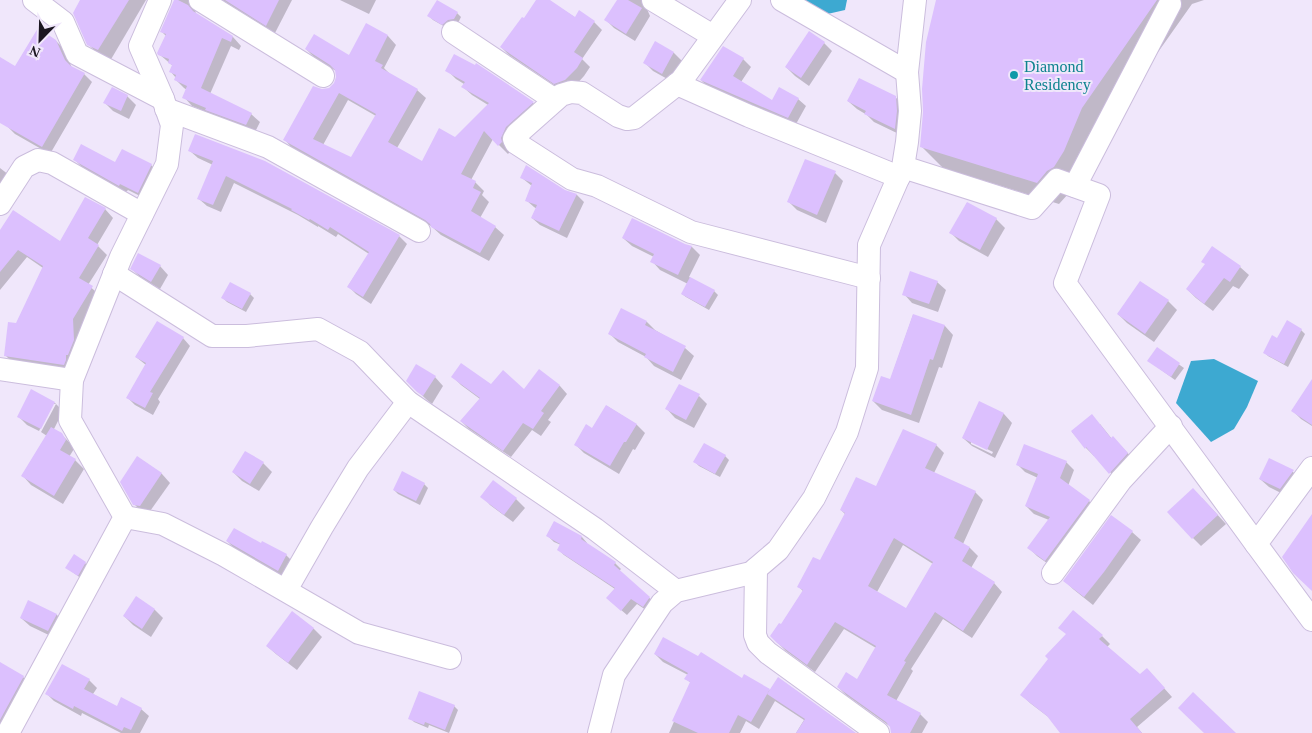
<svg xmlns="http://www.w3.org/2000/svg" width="1312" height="733" font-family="Georgia,serif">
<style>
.water{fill:#3da9d1}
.shadow{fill:#0003;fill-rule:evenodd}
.building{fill:#dcc0fe;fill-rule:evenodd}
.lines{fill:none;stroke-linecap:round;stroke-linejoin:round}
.street-casing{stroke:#cbbddd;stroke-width:24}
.street{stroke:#fff;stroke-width:22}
.culture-dot{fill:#0f9aa8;stroke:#f0e7fb;stroke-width:2}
.labels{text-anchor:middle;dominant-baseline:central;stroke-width:4;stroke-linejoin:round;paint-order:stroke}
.culture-label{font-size:16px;fill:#0d838f;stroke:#f0e7fb;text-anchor:start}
</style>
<rect width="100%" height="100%" fill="#f0e7fb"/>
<g class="water">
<path d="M 801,0 L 847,0 L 845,10 L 823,15 Z"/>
<path d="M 1214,359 L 1258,381 L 1247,407 L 1234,429 L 1211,442 L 1176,403 L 1191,361 Z"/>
</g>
<g class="shadow">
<path d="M 82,0 L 146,0 L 110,61 L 100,56 L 88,44 Z"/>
<path d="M 176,0 L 199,0 L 195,8 L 196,15 L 233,37 L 241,46 L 239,50 L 231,46 L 210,94 L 251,114 L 260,122 L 255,132 L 192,106 L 184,97 L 187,90 L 184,88 L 176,80 L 176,78 L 171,72 L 173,66 L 159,54 L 166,36 L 162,32 Z"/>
<path d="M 222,0 L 292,0 L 275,33 Z"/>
<path d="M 340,0 L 376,0 L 369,14 Z"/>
<path d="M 537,0 L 548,0 L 576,18 L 594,22 L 602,30 L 582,59 L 590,67 L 584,76 L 573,88 L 563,91 L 509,55 L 501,47 L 524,20 Z"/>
<path d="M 618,0 L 651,0 L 647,9 L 650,16 L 635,41 L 614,28 L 606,20 Z"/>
<path d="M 937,0 L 1204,0 L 1192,4 L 1103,130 L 1069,193 L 1059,204 L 943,168 L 921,146 Z"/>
<path d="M 457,13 L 461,17 L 458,23 L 447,28 L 433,20 L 429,16 Z"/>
<path d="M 367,25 L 388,36 L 396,45 L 384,68 L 391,75 L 417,90 L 426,98 L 397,148 L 422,162 L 455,138 L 488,105 L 472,95 L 463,87 L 464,84 L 456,79 L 447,70 L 533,103 L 541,111 L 508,154 L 493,139 L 471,180 L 475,182 L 484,191 L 482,195 L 489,202 L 480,218 L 495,227 L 504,235 L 489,261 L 441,235 L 431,226 L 293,149 L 285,140 L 322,90 L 329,89 L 335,84 L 337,77 L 336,71 L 315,58 L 306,49 L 349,56 ZM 348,100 L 376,116 L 352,159 L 323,145 Z"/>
<path d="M 56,41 L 64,49 L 72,68 L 84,74 L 92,82 L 50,154 L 15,134 L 8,127 L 0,101 L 0,59 L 15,67 Z"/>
<path d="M 656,43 L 674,53 L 682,61 L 671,81 L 653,71 L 645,63 Z"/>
<path d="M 824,43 L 832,51 L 809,86 L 795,76 L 786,67 Z"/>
<path d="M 723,48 L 743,59 L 751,67 L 741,82 L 773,102 L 798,99 L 806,106 L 796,124 L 708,87 L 701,80 Z"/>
<path d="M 127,96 L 136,105 L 129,119 L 113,111 L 105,103 Z"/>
<path d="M 895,97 L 904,105 L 903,136 L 874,122 L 867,115 L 857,109 L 848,101 Z"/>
<path d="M 123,151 L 151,165 L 159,173 L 146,199 L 128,190 L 126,192 L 82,167 L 75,160 L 116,164 Z"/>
<path d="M 190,151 L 265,162 L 399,236 L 407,244 L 371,304 L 356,294 L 348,286 L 369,254 L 338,234 L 336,237 L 318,226 L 318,227 L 298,215 L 234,183 L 221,212 L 207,206 L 199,199 L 213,165 L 198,158 Z"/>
<path d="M 0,168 L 9,175 L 0,186 Z"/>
<path d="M 835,173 L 843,181 L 826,223 L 797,210 L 788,201 Z"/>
<path d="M 522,178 L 577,195 L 584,202 L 567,238 L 540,225 L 532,218 L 537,209 L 534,207 L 526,200 L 532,186 Z"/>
<path d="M 967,203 L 996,219 L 1005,228 L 988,257 L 959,241 L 951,233 Z"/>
<path d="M 105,209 L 113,218 L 97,245 L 107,255 L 88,285 L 101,296 L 74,369 L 14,364 L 6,356 L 17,325 L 43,268 L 27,257 L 0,290 L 0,232 L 60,242 Z"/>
<path d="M 623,238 L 685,245 L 692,247 L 700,255 L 689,277 L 714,291 L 718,295 L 709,310 L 686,297 L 682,294 L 688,284 L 660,270 L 652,261 L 654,257 L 632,246 Z"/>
<path d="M 160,266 L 168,275 L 160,289 L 140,277 L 132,269 Z"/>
<path d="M 1240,267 L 1249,275 L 1239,289 L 1233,286 L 1213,311 L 1196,298 L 1187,289 Z"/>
<path d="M 937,282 L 946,290 L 938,312 L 912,303 L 904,294 Z"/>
<path d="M 1140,283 L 1168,301 L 1177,310 L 1154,342 L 1127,323 L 1118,314 Z"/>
<path d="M 250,294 L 254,298 L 246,312 L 227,302 L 223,298 Z"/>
<path d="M 622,310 L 647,322 L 655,330 L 685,348 L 694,356 L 681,380 L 654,366 L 646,357 L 618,342 L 610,334 Z"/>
<path d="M 913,315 L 945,326 L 953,335 L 942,368 L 939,367 L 919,423 L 882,410 L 873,401 L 890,381 Z"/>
<path d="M 1301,330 L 1305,334 L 1288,367 L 1268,356 L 1264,352 L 1278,340 Z"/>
<path d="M 183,338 L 190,346 L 158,399 L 160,402 L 153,415 L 135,405 L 128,398 L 146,365 L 136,357 Z"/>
<path d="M 1157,349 L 1184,368 L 1175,380 L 1149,361 Z"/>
<path d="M 539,371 L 560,386 L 567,394 L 548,420 L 551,422 L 541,436 L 532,430 L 511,457 L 469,429 L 461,421 L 480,399 L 461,385 L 453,377 L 491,385 L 524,390 Z"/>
<path d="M 435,377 L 443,386 L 432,404 L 427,400 L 407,381 Z"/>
<path d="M 1312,392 L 1312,426 L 1301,419 L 1292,410 Z"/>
<path d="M 699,396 L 707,404 L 694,428 L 675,418 L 667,409 Z"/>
<path d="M 55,403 L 63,411 L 54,429 L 61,434 L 70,443 L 74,449 L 69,457 L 75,460 L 84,469 L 63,504 L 31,485 L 23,476 L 47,436 L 41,432 L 56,404 L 53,404 L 39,431 L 27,425 L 19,417 Z"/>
<path d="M 980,403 L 1004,414 L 1012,423 L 995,458 L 972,446 L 963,438 ZM 971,441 L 993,452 L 992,454 L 971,444 Z"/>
<path d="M 607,406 L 637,425 L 645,433 L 635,450 L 633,449 L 619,474 L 584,453 L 575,444 L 592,429 Z"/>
<path d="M 1100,424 L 1112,439 L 1121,446 L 1136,462 L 1118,481 L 1095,455 L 1094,456 L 1086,448 L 1072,432 Z"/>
<path d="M 936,445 L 944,453 L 934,473 L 975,492 L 983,500 L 963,544 L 970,548 L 978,556 L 971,568 L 994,583 L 1002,592 L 972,638 L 943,619 L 911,669 L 913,671 L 896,701 L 920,714 L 928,722 L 922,733 L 892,733 L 891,727 L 846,695 L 838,687 L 857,681 L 876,648 L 844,629 L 815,672 L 786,651 L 771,636 L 782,626 L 804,592 L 799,587 L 821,562 L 846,515 L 841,510 L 877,488 ZM 903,545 L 933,564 L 907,610 L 877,592 Z"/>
<path d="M 725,456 L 729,460 L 720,477 L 699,466 L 695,462 Z"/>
<path d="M 138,458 L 162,474 L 170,483 L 148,514 L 143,513 L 134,504 Z"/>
<path d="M 1270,460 L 1293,472 L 1301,480 L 1289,497 L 1269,487 L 1260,479 Z"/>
<path d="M 1066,462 L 1074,470 L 1068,486 L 1089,501 L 1097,509 L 1054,568 L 1037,556 L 1029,548 L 1049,520 L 1034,514 L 1026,506 L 1038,478 L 1025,472 L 1017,464 Z"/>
<path d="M 263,463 L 272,472 L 259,491 L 242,481 L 233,472 Z"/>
<path d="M 493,482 L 516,499 L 525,508 L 513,522 L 490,505 L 482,496 Z"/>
<path d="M 424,484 L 428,488 L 420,505 L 398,494 L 394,490 Z"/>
<path d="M 1202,498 L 1226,524 L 1201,546 L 1193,538 Z"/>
<path d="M 1132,532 L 1141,540 L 1112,580 L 1093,605 L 1073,589 L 1065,581 Z"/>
<path d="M 548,536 L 582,537 L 587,543 L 586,544 L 615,563 L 621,569 L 619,571 L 655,603 L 649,612 L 637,604 L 627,615 L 613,603 L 615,589 L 564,555 L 558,549 L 561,545 L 554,542 Z"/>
<path d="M 227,541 L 261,545 L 286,555 L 294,563 L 286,578 L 236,550 Z"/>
<path d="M 85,563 L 89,567 L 82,579 L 67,568 Z"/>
<path d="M 136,598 L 155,610 L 163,618 L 151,637 L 133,625 L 124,616 Z"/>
<path d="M 29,602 L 57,615 L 65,624 L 57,639 L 30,626 L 21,618 Z"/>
<path d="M 293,613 L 314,629 L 322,637 L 297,670 L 276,654 L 267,646 Z"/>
<path d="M 1102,636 L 1110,644 L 1107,647 L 1140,675 L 1155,678 L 1172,697 L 1137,727 L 1142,733 L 1061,733 L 1051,719 L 1030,703 L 1022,695 Z"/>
<path d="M 655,654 L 742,679 L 769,690 L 854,733 L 796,733 L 804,720 L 775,701 L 759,729 L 746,721 L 740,733 L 669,733 L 691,683 L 686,679 L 688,675 L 663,662 Z"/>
<path d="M 0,663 L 23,677 L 34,688 L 0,733 Z"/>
<path d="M 89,680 L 97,688 L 93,694 L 117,707 L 141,709 L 149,716 L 140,733 L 121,733 L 82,713 L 81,716 L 54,701 L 47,694 Z"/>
<path d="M 454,706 L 458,710 L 449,733 L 429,725 L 428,728 L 414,722 L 410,718 Z"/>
</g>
<g class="building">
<path d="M 80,0 L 129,0 L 98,50 L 87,45 L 73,13 Z"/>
<path d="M 174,0 L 178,0 L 188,5 L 193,11 L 233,36 L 231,42 L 222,38 L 201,88 L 252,113 L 246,125 L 205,110 L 206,108 L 182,98 L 187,86 L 174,80 L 176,75 L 169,72 L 172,65 L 168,63 L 169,59 L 158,55 L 157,53 L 166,34 L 160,32 Z"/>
<path d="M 225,0 L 279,0 L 266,26 Z"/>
<path d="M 437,0 L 458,12 L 454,19 L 448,20 L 442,25 L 427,16 Z"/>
<path d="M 536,0 L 550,0 L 575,17 L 579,10 L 595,21 L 574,52 L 583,58 L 577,68 L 565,80 L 554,84 L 500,47 L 522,17 L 524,18 Z"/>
<path d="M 617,0 L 628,0 L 642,8 L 626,34 L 604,20 Z"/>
<path d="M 936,0 L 1157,0 L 1082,108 L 1064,151 L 1054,167 L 1047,171 L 1037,183 L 920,147 L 923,112 L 922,89 L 926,42 Z"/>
<path d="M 366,23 L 388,35 L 375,61 L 383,65 L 381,68 L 418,89 L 388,142 L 422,161 L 439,128 L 455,137 L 489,103 L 461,87 L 465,82 L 445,71 L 454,54 L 475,65 L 476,63 L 534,102 L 506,127 L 501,138 L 502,142 L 498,146 L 484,131 L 461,174 L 476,181 L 473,188 L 481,192 L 471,211 L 496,226 L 480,253 L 431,227 L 430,224 L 425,220 L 283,140 L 313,86 L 322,89 L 329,88 L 334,83 L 336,77 L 335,70 L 330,65 L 305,49 L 314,34 L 349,55 ZM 339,93 L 376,114 L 351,157 L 313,139 Z"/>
<path d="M 38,28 L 56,40 L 65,60 L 71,66 L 85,73 L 42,147 L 0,123 L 0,57 L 15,66 Z"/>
<path d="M 809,31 L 825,42 L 801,78 L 785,67 Z"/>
<path d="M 655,41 L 674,52 L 662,74 L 643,63 Z"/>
<path d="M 723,46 L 744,58 L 733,76 L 772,100 L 779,87 L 799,98 L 788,118 L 700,80 Z"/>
<path d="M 859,78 L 896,96 L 897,111 L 895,129 L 864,114 L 866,111 L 847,101 Z"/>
<path d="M 112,87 L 128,95 L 121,111 L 103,103 Z"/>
<path d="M 195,134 L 265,161 L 400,235 L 363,297 L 347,287 L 369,252 L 330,227 L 328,230 L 310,219 L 309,220 L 291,210 L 292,209 L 226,176 L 213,205 L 197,199 L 213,161 L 188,151 Z"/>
<path d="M 81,144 L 115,162 L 122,149 L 152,164 L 138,193 L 120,184 L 119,186 L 73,160 Z"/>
<path d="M 805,159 L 836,171 L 817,215 L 787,202 Z"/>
<path d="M 526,165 L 565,190 L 577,194 L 559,231 L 531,218 L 537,205 L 525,201 L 532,183 L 520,178 Z"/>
<path d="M 85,197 L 106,208 L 88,238 L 99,245 L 79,278 L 93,286 L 73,319 L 74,340 L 68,355 L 66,355 L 66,360 L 64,365 L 4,356 L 8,322 L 16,323 L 43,266 L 18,250 L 0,272 L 0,230 L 13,210 L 60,241 Z"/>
<path d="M 967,202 L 997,218 L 980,250 L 949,233 Z"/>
<path d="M 632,218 L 685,244 L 692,246 L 678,275 L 650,262 L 654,254 L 622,238 Z"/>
<path d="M 1212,246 L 1241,266 L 1230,282 L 1224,278 L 1204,304 L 1186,289 L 1205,264 L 1201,262 Z"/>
<path d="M 138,253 L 161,265 L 151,282 L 130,269 Z"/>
<path d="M 910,271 L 938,281 L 929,304 L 902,295 Z"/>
<path d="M 690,277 L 715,290 L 705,307 L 681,294 Z"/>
<path d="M 1140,281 L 1169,300 L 1145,334 L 1117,314 Z"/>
<path d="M 230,282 L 251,293 L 242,309 L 221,298 Z"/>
<path d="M 621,308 L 647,321 L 645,325 L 686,346 L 673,372 L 644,357 L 646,354 L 608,334 Z"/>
<path d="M 913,314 L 945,325 L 933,360 L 930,359 L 911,415 L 872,401 L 881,376 L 890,379 Z"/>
<path d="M 1287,320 L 1302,329 L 1284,364 L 1263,353 L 1272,335 L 1277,338 Z"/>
<path d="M 157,321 L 184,337 L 150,392 L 153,393 L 145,408 L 126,398 L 146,363 L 135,357 Z"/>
<path d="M 1157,347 L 1180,363 L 1171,377 L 1147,361 Z"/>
<path d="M 461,363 L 491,384 L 503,370 L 524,389 L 539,369 L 560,385 L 541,411 L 544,413 L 533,429 L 523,423 L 503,451 L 460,421 L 480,398 L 451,377 Z"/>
<path d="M 416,364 L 436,376 L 423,396 L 417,392 L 406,381 Z"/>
<path d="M 1312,379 L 1312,425 L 1291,411 Z"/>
<path d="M 679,384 L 700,394 L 686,420 L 665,409 Z"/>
<path d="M 31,389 L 55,402 L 41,429 L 17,417 Z"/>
<path d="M 979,401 L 1004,413 L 987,450 L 962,438 Z"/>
<path d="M 606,405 L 637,424 L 626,442 L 624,442 L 610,466 L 574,445 L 586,424 L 592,428 Z"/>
<path d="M 1092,414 L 1111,438 L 1113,436 L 1128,453 L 1109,474 L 1086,447 L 1085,449 L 1071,431 Z"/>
<path d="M 51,427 L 62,433 L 66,440 L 60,450 L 76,459 L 54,496 L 21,476 Z"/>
<path d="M 903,429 L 937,444 L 925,468 L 976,491 L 954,538 L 970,547 L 962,561 L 995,582 L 963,631 L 935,612 L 904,661 L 906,662 L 887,695 L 921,713 L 910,733 L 891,733 L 890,727 L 886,722 L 837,687 L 846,672 L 857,679 L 876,646 L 835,622 L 807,665 L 777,643 L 770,636 L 779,623 L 781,624 L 803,590 L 797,587 L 813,557 L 820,560 L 845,513 L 840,510 L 856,477 L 876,486 ZM 894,538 L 933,562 L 906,608 L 868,586 Z"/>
<path d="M 704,443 L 726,455 L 715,474 L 693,462 Z"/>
<path d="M 1024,444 L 1067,461 L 1060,478 L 1090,500 L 1045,561 L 1027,548 L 1050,517 L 1025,506 L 1038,474 L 1016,465 Z"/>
<path d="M 245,451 L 264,462 L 250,484 L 232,472 Z"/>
<path d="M 137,456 L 162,473 L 140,506 L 133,505 L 120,482 Z"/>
<path d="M 1269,458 L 1294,470 L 1280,489 L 1259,479 Z"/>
<path d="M 402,471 L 425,483 L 416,501 L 393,490 Z"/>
<path d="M 493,480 L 517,498 L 504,515 L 480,497 Z"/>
<path d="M 1193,488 L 1218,515 L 1192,539 L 1167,512 Z"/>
<path d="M 1312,514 L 1312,591 L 1293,573 L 1282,557 Z"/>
<path d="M 1111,515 L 1133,531 L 1104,572 L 1084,597 L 1063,581 Z"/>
<path d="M 554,521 L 582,536 L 581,539 L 616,562 L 614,565 L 650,597 L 643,607 L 631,599 L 621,611 L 606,598 L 615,588 L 557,550 L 560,544 L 546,536 Z"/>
<path d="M 234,528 L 261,543 L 262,541 L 287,554 L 278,571 L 226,541 Z"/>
<path d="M 74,554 L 86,562 L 78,576 L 65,568 Z"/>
<path d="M 136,596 L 155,609 L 142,629 L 123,616 Z"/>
<path d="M 28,600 L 57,614 L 48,631 L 20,618 Z"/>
<path d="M 1073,610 L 1103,635 L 1099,639 L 1140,674 L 1147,668 L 1165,688 L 1130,719 L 1142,733 L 1060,733 L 1047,716 L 1020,695 L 1048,659 L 1045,656 L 1066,634 L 1058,628 Z"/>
<path d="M 292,611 L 314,628 L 288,663 L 266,646 Z"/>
<path d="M 663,637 L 698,656 L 701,652 L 742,678 L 744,674 L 770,689 L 751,722 L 738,715 L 729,733 L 698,733 L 672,721 L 690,682 L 684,679 L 688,673 L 654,654 Z"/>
<path d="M 0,662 L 24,676 L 0,720 Z"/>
<path d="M 62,664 L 90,679 L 84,689 L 117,706 L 121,697 L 142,708 L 131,730 L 124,727 L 122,731 L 74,706 L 73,709 L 45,694 Z"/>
<path d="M 778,677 L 856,733 L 796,733 L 805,719 L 767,694 Z"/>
<path d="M 419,691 L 455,705 L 445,730 L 425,722 L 424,725 L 408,719 Z"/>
<path d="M 1193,692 L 1236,733 L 1204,733 L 1178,708 Z"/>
</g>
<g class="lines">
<g class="street-casing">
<g id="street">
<path d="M 34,0 L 63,22 L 77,54 L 163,99"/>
<path d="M 200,0 L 323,76"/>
<path d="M 653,0 L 713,36"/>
<path d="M 740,0 L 681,81 L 634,118 L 627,119 L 618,116 L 582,93 L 571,92 L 561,95 L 517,134 L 514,139 L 516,143 L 572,179 L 597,186 L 691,232 L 869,278"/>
<path d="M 782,0 L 907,72"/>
<path d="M 453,32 L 555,100"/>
<path d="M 677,84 L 749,116 L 899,177"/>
<path d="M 166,109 L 268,147 L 419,231"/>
<path d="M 903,167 L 1032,208 L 1057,180 L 1099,195 L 1065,283 C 1128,371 1193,457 1256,544"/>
<path d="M 1075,186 L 1170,4"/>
<path d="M 0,204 L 24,167 L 38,160 L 52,163 L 142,214"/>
<path d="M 114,274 L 212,336 L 247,336 L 318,329 L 360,352 L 408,402 L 595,529 L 676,591"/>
<path d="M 0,369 L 72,380"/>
<path d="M 1312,468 L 1256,544 L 1312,620"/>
<path d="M 125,517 L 163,524 L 224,555 L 359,633 L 450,658"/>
<path d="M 756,569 L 755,635 L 758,643 L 768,653 L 878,733"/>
<path d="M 1053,573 L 1121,480 L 1171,426"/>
<path d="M 286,590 L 322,527 L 358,468 L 408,402"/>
<path d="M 8,733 L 125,517 L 70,420 L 72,380 L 121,257 L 167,164 L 172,125 L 163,99 L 140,46 L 160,0"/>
<path d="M 599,733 L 614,675 L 662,603 L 676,591 L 751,573 L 778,550 L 814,498 L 847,432 L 867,368 L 869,245 L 903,167 L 907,142 L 910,111 L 907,72 L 915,0"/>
</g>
</g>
<use href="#street" class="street"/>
</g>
<circle class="culture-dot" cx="1014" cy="75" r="5"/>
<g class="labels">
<g class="culture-label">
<text x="1024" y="66">Diamond<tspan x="1024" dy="18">Residency</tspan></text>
</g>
</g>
<g transform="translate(40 40) rotate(203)" stroke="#f0e7fb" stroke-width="4" paint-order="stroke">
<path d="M0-4L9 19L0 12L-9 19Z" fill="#1a1520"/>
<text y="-8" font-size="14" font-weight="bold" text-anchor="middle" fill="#1a1520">N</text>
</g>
</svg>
